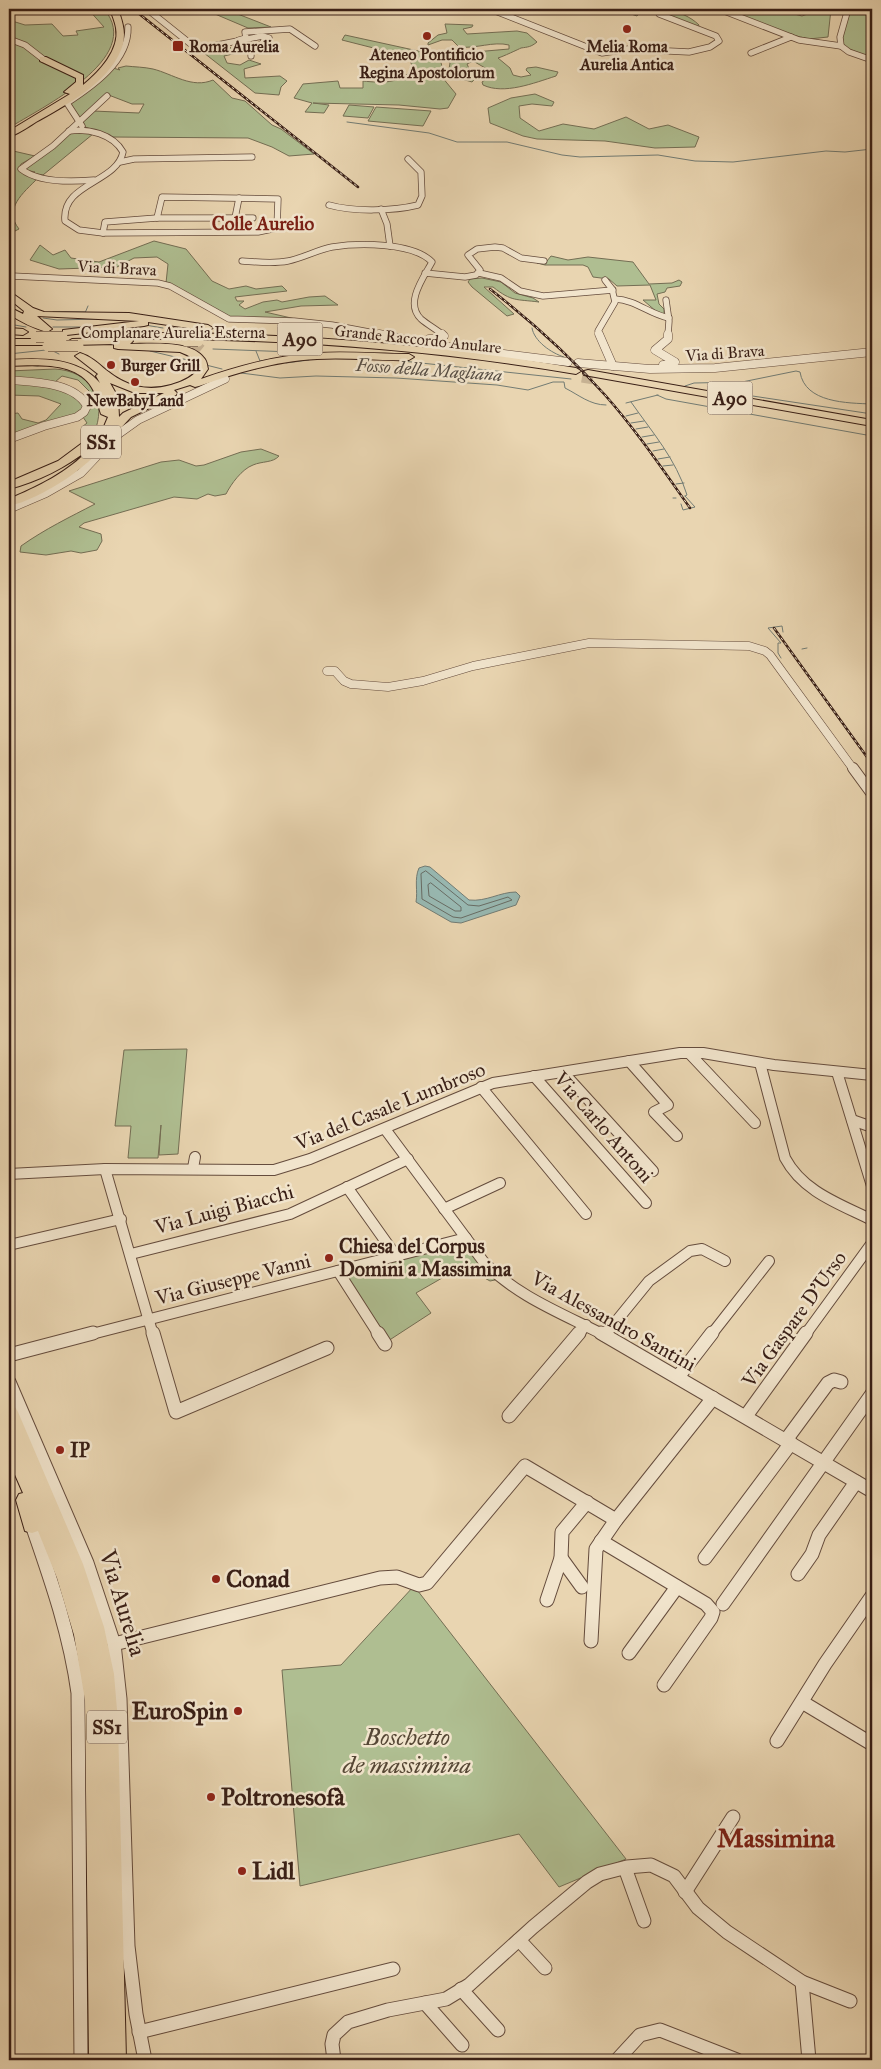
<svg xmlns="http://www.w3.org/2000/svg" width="881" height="2069" font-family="'IM FELL Great Primer',serif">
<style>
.green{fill:#afbe91;stroke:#746e54}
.water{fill:#98b8b1;stroke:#727b73}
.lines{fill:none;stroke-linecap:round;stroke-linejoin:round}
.shore{stroke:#686c64;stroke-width:1}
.stream{stroke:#727b73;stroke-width:1}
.highway-tunnel-far1{stroke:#c6b192;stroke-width:9;stroke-dasharray:9 4.5;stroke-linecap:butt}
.highway-tunnel{stroke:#c6b192;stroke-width:11;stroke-dasharray:11 5.5;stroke-linecap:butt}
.minor-far3-casing{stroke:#654c3d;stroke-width:7}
.minor-far2-casing{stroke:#654c3d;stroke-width:9}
.minor-far1-casing{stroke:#654c3d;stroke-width:12}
.minor-casing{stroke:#654c3d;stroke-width:15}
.highway-casing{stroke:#391f16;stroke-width:2}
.minor-far3{stroke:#f1e4cc;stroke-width:5.5}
.minor-far2{stroke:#f1e4cc;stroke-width:8}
.minor-far1{stroke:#f1e4cc;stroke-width:10}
.minor{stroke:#f1e4cc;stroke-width:13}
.highway{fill:#e9d5b1;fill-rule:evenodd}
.rail-casing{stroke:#391f16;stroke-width:2.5}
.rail{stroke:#f1e4cc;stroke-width:1;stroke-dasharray:3;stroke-linecap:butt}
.highway-bridge-far1-casing{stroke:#391f16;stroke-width:10;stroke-linecap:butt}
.highway-bridge-casing{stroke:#391f16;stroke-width:12;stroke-linecap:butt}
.highway-bridge-far1{stroke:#e9d5b1;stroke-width:9}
.highway-bridge{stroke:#e9d5b1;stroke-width:11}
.poi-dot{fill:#8f2418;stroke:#f1e4cc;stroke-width:2}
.labels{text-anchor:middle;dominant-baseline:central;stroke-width:5;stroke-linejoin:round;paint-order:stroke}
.far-poi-label{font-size:16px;font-weight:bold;fill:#391f16;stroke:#f1e4cc}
.far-street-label{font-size:16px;fill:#391f16;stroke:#f1e4cc}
.far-water-label{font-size:18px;font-style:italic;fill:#564d44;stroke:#f1e4cc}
.far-quarter-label{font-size:19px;font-weight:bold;fill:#7a1f14;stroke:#f1e4cc}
.shield{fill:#f1e4cc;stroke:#705a4d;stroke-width:1}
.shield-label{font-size:19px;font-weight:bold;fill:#391f16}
.street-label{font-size:20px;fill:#391f16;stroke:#f1e4cc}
.poi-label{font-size:20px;font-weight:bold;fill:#391f16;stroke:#f1e4cc;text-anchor:start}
.near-poi-label{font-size:24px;font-weight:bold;fill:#391f16;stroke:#f1e4cc;text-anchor:start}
.near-street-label{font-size:24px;fill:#391f16;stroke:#f1e4cc}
.near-park-label{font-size:24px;font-style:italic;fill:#564735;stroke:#f1e4cc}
.near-quarter-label{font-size:26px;font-weight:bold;fill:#7a1f14;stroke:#f1e4cc}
</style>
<rect width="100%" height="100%" fill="#e9d5b1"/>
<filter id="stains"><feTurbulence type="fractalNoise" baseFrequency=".004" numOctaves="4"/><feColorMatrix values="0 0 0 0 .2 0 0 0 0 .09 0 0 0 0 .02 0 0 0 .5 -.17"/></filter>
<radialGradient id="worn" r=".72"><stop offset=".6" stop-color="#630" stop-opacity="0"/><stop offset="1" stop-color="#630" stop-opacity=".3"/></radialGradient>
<g class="green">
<path d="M 88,9 L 104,9 C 146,58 40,108 9,128 L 9,29 L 14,28 L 9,27 L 9,20 L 25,25 L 52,24 L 63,36 L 78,35 L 76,31 L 104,27 Z"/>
<path d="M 174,9 L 236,9 L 230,11 L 271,27 L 248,28 L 215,14 L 200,12 L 179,14 Z"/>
<path d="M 629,9 C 651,6 682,8 699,25 L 698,28 L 659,13 L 641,11 L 637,16 L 631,14 Z"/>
<path d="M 725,9 L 775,9 L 802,16 L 810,13 L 812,9 L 831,9 L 828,37 L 809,39 L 788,34 Z"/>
<path d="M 850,9 L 872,9 L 872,59 L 845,47 L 841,41 Z"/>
<path d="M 445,24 L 473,25 L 472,27 L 463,29 L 467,34 L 517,31 L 527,33 L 537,42 C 531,47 528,47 521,48 C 519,49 502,57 498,58 L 510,68 L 513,75 L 521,77 L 531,75 L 526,70 L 527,68 L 536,67 L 558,72 L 556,76 C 534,83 504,95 483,85 L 482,82 L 492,75 L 487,69 L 473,61 L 467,64 L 474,80 L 472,82 L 462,79 L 449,69 L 450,63 L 440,55 L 509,49 L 509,45 C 493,41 476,49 459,47 L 452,40 L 442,40 L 428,45 L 428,43 L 438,35 L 447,33 Z"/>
<path d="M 345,35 L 432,54 L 440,59 L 443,70 L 442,77 L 456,94 L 448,108 L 440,109 L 399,105 L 313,103 L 329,105 L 324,113 L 305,112 L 312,103 L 294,98 L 303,84 L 338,81 L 340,88 L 363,88 L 363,81 C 382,83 399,84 413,69 L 409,57 L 342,40 Z"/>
<path d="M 260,44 L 250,50 L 224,56 L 227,63 L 240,65 L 249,60 L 261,64 L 244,69 L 245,78 L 280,76 L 287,81 L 281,87 L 279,95 L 255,93 L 204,53 L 230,47 L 232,50 Z"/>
<path d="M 126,66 C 135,67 144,67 153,69 C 173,74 192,89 213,80 L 232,98 L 245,101 L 272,125 L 281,129 L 314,154 L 289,156 L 272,147 L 248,138 L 112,137 L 85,127 L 83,124 L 84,120 L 93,111 L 139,113 L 144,104 L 132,104 L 106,94 L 80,119 L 71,106 L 71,103 L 113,68 L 120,70 L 118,68 Z"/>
<path d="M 535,94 L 554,102 L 552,106 L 532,104 L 519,106 L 520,118 L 539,131 L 563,124 L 594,129 L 626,117 L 649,129 L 668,125 L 699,137 L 695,147 L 655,148 L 605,141 L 537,139 L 523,136 L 490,123 L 488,108 L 511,98 Z"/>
<path d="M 349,105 L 374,107 L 368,118 L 343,116 Z"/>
<path d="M 376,107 L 431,111 L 423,126 L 368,121 Z"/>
<path d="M 72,132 L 93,134 L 43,175 L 33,173 L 35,172 L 26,170 L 25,167 Z"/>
<path d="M 9,150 L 35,156 L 21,164 L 18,170 L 38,178 C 23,193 3,209 19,229 L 9,234 Z"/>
<path d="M 154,241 L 186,249 L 212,281 L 229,289 L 246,286 L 256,289 L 282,286 L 287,291 L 235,297 L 237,301 L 244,301 L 239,305 L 245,309 L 263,302 L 277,300 L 282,302 L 309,297 L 325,296 L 338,305 L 301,306 L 265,312 L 300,320 L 231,318 L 166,283 L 168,264 L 157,257 L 134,258 L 117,267 L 59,269 L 30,260 L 40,245 L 53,255 L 65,250 L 71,258 L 99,262 Z"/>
<path d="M 551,256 L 568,260 L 588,257 L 633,262 L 649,284 L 672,283 L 679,280 L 682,282 L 680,286 L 667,288 L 665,292 L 657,294 L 659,304 L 664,309 L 664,314 L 657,312 L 643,300 L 656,300 L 650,285 L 617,286 L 609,279 L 593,277 L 588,267 L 583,265 L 545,265 L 537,263 L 547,261 Z"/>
<path d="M 482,278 L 501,282 L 515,293 L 533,298 L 539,302 C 516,299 512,302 493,287 L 484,287 L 514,314 L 507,316 L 472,287 L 468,282 L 470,279 Z"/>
<path d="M 55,369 C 89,371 106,397 96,428 L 90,430 L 82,427 L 87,423 L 83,417 C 86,410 87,398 91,393 L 78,380 L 62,376 L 55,382 L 56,384 L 9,378 L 9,371 Z"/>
<path d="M 9,381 L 62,390 L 83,402 L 83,412 L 9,436 L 9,414 L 18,413 L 22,419 L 38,423 L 46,420 L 61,404 L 39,396 L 9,395 Z"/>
<path d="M 261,449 L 279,456 C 273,463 262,461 253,465 C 242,469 231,484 226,494 L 215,496 L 208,494 L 197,499 L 174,497 L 84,523 L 79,527 L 101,534 L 102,541 L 97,550 L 81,553 L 71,551 L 46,555 L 20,552 L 21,546 C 45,529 70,517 95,504 L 69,491 L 161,462 L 179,460 L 196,466 L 204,465 L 241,452 Z"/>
<path d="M 187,1049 L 178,1154 L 159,1155 L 161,1125 L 158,1158 L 128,1158 L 131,1126 L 115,1126 L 124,1050 Z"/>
<path d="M 463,1244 L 469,1246 L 495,1280 L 490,1281 L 463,1266 L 416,1293 L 431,1313 L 388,1341 L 348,1280 L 349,1273 L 365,1268 Z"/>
<path d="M 414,1586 L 626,1859 L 559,1887 L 519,1834 L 300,1886 L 282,1670 L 341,1665 Z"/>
</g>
<path class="water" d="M 425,866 L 430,867 L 469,900 C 486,902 500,892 516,892 L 520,896 L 516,905 L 461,923 L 451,922 L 416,902 C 418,891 414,879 419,868 Z"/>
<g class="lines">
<g class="shore">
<path d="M 426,871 L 468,905 L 479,906 L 508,897 L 512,900 L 461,918 L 453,917 L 422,899 L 421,874 Z"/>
<path d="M 431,883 L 461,907 L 461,911 L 455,911 L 429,896 L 428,885 Z"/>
</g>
<g class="stream">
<path d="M 347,122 L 429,133 L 457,142 L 507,142 L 562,155 L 580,157 L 658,155 L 695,161 L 733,162 L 826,151 L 845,152 L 872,149"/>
<path d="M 53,312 L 85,312"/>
<path d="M 85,313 L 88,306"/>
<path d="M 97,313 L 120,313"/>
<path d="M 9,318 L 11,320"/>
<path d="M 43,318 L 57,320 L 100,319"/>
<path d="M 9,324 L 26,327"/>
<path d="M 145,325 L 163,328"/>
<path d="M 53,327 L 96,327"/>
<path d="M 532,328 C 534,341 551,353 564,357"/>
<path d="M 213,349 L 318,353"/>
<path d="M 53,351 L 59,354"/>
<path d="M 150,351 L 196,362"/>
<path d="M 256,351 L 260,361 L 302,354"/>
<path d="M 9,354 L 46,350"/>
<path d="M 393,360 L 571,379"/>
<path d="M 286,363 L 309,360"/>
<path d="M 26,365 L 38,366"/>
<path d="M 206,365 L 222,369"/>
<path d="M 241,373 L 280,378 L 316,376 L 396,378 L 497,385 L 528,390 L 553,382 L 564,382 L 565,388 C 579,395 590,405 606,405"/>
<path d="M 685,386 L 694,383 L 742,382 L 796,371 L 800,372 C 805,403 847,403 872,404"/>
<path d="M 726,392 L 872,414"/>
<path d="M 657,395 L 666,399 L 872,436"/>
<path d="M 631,402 C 652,432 676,459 687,495 L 685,496"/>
<path d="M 626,403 L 658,395"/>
<path d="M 626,416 L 638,413"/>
<path d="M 631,423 L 644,421"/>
<path d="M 636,429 L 648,427"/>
<path d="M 642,437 L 654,435"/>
<path d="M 647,444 L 659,442"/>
<path d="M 653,451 L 664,449"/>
<path d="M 658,459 L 670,457"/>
<path d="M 663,466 L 673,465"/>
<path d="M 676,484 L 684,483"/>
<path d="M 673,498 L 676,498"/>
<path d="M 681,504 L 683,510 L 695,507 L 685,496"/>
<path d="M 802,649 L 807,648"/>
<path d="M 781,658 L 778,653 L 778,643 L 781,643 L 768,628 L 782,626 L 783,632"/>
</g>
<path class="highway-tunnel-far1" d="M 170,327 L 184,335"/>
<g class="highway-tunnel">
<path d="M 182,334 L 201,350"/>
<path d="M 582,377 L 594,379"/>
</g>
<g class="minor-far3-casing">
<g id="minor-far3">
<path d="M 147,9 L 197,49 L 262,36 L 269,38 L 251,52 L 251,56"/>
<path d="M 490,9 L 602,53 L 628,49 L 689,52 L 710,47 L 719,41 L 716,36 L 659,14 L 659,11 L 665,9"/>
<path d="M 719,9 L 799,40 L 841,46"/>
<path d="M 848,9 L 840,37 L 841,46 L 849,52 L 872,60"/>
<path d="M 9,39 L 25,45 L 43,59"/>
<path d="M 239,40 L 246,38 L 245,32 L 290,29 L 315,46"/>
<path d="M 751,53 L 791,37"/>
<path d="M 82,126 L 67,103 C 93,86 129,61 128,27"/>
<path d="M 69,131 C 88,128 113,134 123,152 C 117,183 61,183 65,221 L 79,230 L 103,233 L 258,232 L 277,228 L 278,199 L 162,197 L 157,218"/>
<path d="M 120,162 L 134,159 L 252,157"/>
<path d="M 94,180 C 72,182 39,183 21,169 L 53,146 L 107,96"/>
<path d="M 329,205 C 353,212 394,211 418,205 L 422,196 L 421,172 L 408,159"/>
<path d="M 381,209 L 387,224 L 390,246"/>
<path d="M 235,218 L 239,198"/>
<path d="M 103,233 L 105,222 L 157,218 L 253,218"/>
<path d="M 242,261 C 257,262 273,264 288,261 C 303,258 317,250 332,247 C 358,243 413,242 432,262 C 424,277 404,303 421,319 C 428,325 436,329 443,335"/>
<path d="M 425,273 L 465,277 L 476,275 L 480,270 L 468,255 L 477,249 L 495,247 L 503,248 L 521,258 L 544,261"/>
<path d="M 479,273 L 501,278 L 520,291 L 543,296 L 613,290"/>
<path d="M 12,276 L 158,283 L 170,286 L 229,319 L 294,321 L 332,325 L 385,335"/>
<path d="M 615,299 C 636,300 649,314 669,318"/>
<path d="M 666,300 L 669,321 L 668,335"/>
<path d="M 600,335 L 598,331 L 615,302 L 612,289 L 605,280"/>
</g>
</g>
<g class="minor-far2-casing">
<g id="minor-far2">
<path d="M 379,334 L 433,345 L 568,362"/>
<path d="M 599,334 L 613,366"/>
<path d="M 429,339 L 440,339 L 444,336 L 442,334"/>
<path d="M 578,363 L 650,369 L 715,368 L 872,352"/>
<path d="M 663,365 L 672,365 L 675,362 L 655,350 L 668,339 L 668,334"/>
<path d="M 9,380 C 33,382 74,382 87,406 L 84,412 L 77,417 L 44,426 L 9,439"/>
<path d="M 9,509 L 46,493 L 81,473 L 117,435 L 138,420 L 225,379"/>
<path d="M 327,671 L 335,671 L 344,681 L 351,684 L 388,687 L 423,681 L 473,666 L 589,643 L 749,646 L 765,651 L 770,655 L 854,770"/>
</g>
</g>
<g class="minor-far1-casing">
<g id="minor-far1">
<path d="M 853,768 L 872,794"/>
<path d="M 689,1053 L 755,1123"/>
<path d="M 629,1061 L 668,1105 L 654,1112 L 677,1136"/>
<path d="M 760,1063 L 785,1158 C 803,1192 840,1204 872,1220"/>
<path d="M 563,1072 L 653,1171"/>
<path d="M 837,1072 L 872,1186"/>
<path d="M 534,1076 L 646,1203"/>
<path d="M 481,1087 L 586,1214"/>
<path d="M 852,1120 L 872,1127"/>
<path d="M 385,1129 L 483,1261 C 516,1296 561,1313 604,1335"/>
<path d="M 193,1168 L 195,1157"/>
<path d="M 105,1169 L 153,1335"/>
<path d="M 9,1174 L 105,1169 L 274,1170 L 310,1159 L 493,1083 L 680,1053 L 703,1053 L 774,1065 L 872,1075"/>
<path d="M 347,1187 L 396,1256"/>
<path d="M 444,1209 L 500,1183"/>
<path d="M 9,1245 L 121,1219"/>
<path d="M 131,1254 L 290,1214 L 408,1159"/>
<path d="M 338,1271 L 379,1335"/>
<path d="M 88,1335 L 466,1238"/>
<path d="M 578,1335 L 586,1325"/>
<path d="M 605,1335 L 649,1281 L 690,1251 L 702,1249 L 725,1261"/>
<path d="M 711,1335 L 769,1261"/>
<path d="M 805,1335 L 872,1243"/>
</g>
</g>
<g class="minor-casing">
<g id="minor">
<path d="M 153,1333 L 176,1412 L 327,1348"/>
<path d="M 378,1333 L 385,1344"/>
<path d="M 601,1333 L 872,1491"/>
<path d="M 605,1335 L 606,1333"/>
<path d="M 9,1355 L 93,1333"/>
<path d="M 678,1377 L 712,1333"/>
<path d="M 9,1382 L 87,1563 L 114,1644 L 120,1699 L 128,1946 L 136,2014 L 145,2060"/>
<path d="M 509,1416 L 579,1333"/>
<path d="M 746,1416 L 806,1333"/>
<path d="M 786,1440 L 828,1383 L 834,1380 L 841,1382"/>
<path d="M 32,1525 C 51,1580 70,1634 78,1693 L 81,2060"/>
<path d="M 601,1541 L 706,1604 L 713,1612 L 711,1618 L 664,1685"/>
<path d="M 561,1558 L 582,1587"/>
<path d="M 705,1558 L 791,1443"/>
<path d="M 798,1574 L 812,1554 L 819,1535 L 856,1482"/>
<path d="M 547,1600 L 561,1558 L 562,1532 L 587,1502"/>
<path d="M 723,1604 L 872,1394"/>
<path d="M 591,1641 L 596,1549 L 616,1520 L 713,1398"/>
<path d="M 114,1644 L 380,1578 L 397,1577 L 419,1585 L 427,1583 L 525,1466 L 616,1520"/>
<path d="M 629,1653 L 677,1587"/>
<path d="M 802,1702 L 872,1744"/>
<path d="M 777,1741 L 825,1664 L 872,1596"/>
<path d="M 625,1868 L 644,1921"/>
<path d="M 685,1892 L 733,1817"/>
<path d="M 519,1940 L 545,1968"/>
<path d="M 802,1982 L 809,2060"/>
<path d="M 461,1989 L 498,2030"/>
<path d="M 425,2003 L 462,2045"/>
<path d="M 139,2032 L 393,1969"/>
<path d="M 334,2060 L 332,2044 L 334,2035 L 348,2022 L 388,2010 L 446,1999 L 469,1985 L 533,1927 L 587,1882 L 600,1874 L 627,1867 L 651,1865 L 674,1876 L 698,1908 L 727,1932 L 802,1982 L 850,2001"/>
<path d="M 617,2060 L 640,2035 L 660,2030 L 737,2060"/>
</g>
</g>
<g class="highway-casing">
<g id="highway">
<path d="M 110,9 L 118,9 C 123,23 127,36 121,50 C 107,84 66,105 36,122 C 28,127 18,134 9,137 L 9,131 L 70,94 L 64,92 L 76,82 L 76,78 L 40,61 L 40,57 L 46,57 L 83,75 L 83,85 C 99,72 120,50 116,28 C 115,22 112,15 110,9 Z"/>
<path d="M 9,291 L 33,308 L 44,312 L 129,313 L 208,325 L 213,328 L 208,331 L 148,322 L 148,325 L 144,326 L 67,335 L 63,334 L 63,330 L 139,321 L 37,316 L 52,329 L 47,332 C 34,328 22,323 9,314 L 9,307 L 23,314 L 24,311 L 9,299 Z"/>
<path d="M 9,328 L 23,329 L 28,332 L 23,335 L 9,334 Z"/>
<path d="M 117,333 L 181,333 L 186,336 L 191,333 C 320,336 448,346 576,368 L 581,371 L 576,374 C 448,352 321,342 191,339 L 186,336 L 181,339 L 132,339 L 133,341 L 130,344 C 150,344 191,340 204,358 C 207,361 207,365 208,369 L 201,379 C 238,366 277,355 317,353 C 348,351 378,354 409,354 L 414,357 L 409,360 C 378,361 348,357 317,359 C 276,361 237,373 199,386 L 195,387 L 190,385 L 174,390 L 177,393 L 176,395 L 131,417 L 116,433 L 112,434 C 96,464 41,499 9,506 L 9,499 C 37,487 69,472 89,449 C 67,467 37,482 9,489 L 9,482 L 58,461 L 85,441 L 89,440 L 94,443 L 100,436 L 108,417 L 101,414 C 98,405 97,396 92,388 C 77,361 35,365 9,366 L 9,360 C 40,358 78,357 100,383 L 96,376 L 98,374 L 75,356 L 80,353 C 90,356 98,363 106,370 C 126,386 146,392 171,385 C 181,382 192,378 198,369 C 195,358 190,356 180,352 L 118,349 L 114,348 L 114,344 L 72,345 L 67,342 L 72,339 L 114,338 L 112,336 ZM 110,383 L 135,393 L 164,393 L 123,413 L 119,417 L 118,397 Z"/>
<path d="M 9,339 L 50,339 L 55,342 L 50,345 L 9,345 Z"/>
<path d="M 588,370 L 872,420 L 872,426 L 584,375 L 583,373 L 584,371 Z"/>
<path d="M 9,1405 L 15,1407 L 18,1412 L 83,1564 L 104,1627 L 114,1674 L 118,1722 L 126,2060 L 89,2060 L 85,1700 L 74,1635 L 57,1578 L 38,1531 L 32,1533 L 25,1531 L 16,1500 L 19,1494 L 23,1493 L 9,1461 Z"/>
</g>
</g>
<use href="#minor-far3" class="minor-far3"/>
<use href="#minor-far2" class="minor-far2"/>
<use href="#minor-far1" class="minor-far1"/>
<use href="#minor" class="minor"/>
<use href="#highway" class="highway"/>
<g class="rail-casing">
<g id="rail">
<path d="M 133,9 L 358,187"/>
<path d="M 490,289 C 531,321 570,356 605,395 C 636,430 663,470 690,508"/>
<path d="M 774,628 L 872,764"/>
</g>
</g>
<use href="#rail" class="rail"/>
<g class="highway-bridge-far1-casing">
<path id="highway-bridge-far1" d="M 173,332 L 186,332"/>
</g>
<g class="highway-bridge-casing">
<g id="highway-bridge">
<path d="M 36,337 L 62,337"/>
<path d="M 187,341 L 198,341"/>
<path d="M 48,346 L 78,346"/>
</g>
</g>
<use href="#highway-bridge-far1" class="highway-bridge-far1"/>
<use href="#highway-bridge" class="highway-bridge"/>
</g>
<g class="poi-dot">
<circle cx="627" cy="29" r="5"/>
<circle cx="427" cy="36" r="5"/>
<rect x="172" y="40" width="12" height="12" rx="2.5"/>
<circle cx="111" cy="365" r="5"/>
<circle cx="135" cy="382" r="5"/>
<circle cx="329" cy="1258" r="5"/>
<circle cx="60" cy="1450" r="5"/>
<circle cx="216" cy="1579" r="5"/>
<circle cx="238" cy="1711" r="5"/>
<circle cx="211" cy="1797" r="5"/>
<circle cx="242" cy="1871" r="5"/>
</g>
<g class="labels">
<g class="far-poi-label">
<text x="189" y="46" text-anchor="start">Roma Aurelia</text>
<text x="627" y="46">Melia Roma<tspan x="627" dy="18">Aurelia Antica</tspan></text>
<text x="427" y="54">Ateneo Pontificio<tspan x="427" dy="18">Regina Apostolorum</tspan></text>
<text x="121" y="365" text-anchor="start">Burger Grill</text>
<text x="135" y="400">NewBabyLand</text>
</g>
<g class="far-street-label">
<text transform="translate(117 268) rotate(3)">Via di Brava</text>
<text x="173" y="332">Complanare Aurelia Esterna</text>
<text transform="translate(418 339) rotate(6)">Grande Raccordo Anulare</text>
<text transform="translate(725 353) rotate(-4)">Via di Brava</text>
</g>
<g class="far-water-label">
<text transform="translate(429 370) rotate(4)">Fosso della Magliana</text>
</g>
<g class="far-quarter-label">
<text x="263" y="223">Colle Aurelio</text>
</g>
<g class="shield">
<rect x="277.5" y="322.5" width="45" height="33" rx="4"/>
<rect x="707.5" y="381.5" width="45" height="33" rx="4"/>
<rect x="81" y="425.5" width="40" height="33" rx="4"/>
<rect x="87" y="1710.5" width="40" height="33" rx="4"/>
</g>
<g class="shield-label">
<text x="300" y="339">A90</text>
<text x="730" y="398">A90</text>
<text x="101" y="442">SS1</text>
<text x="107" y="1727">SS1</text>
</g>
<g class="street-label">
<text transform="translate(390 1106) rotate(-22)">Via del Casale Lumbroso</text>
<text transform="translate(604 1127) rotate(49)">Via Carlo Antoni</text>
<text transform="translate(224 1209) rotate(-15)">Via Luigi Biacchi</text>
<text transform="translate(233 1279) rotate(-14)">Via Giuseppe Vanni</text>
<text transform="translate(794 1319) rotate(-54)">Via Gaspare D'Urso</text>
<text transform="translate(614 1321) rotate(29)">Via Alessandro Santini</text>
</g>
<g class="poi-label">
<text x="339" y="1246">Chiesa del Corpus<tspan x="339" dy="23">Domini a Massimina</tspan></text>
<text x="70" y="1450">IP</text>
</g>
<g class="near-poi-label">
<text x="226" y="1579">Conad</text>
<text x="228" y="1711" text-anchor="end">EuroSpin</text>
<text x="221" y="1797">Poltronesofà</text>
<text x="252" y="1871">Lidl</text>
</g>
<g class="near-street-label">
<text transform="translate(123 1603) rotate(73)">Via Aurelia</text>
</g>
<g class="near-park-label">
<text x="407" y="1737">Boschetto<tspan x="407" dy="28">de massimina</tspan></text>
</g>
<g class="near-quarter-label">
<text x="776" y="1838">Massimina</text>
</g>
</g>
<rect width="881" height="2069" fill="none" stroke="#e9d5b1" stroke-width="30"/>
<rect x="10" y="10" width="861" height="2049" fill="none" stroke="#391f16" stroke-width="2.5"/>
<rect x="15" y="15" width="851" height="2039" fill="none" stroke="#391f16"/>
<rect width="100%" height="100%" filter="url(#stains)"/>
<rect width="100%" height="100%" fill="url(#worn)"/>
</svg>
